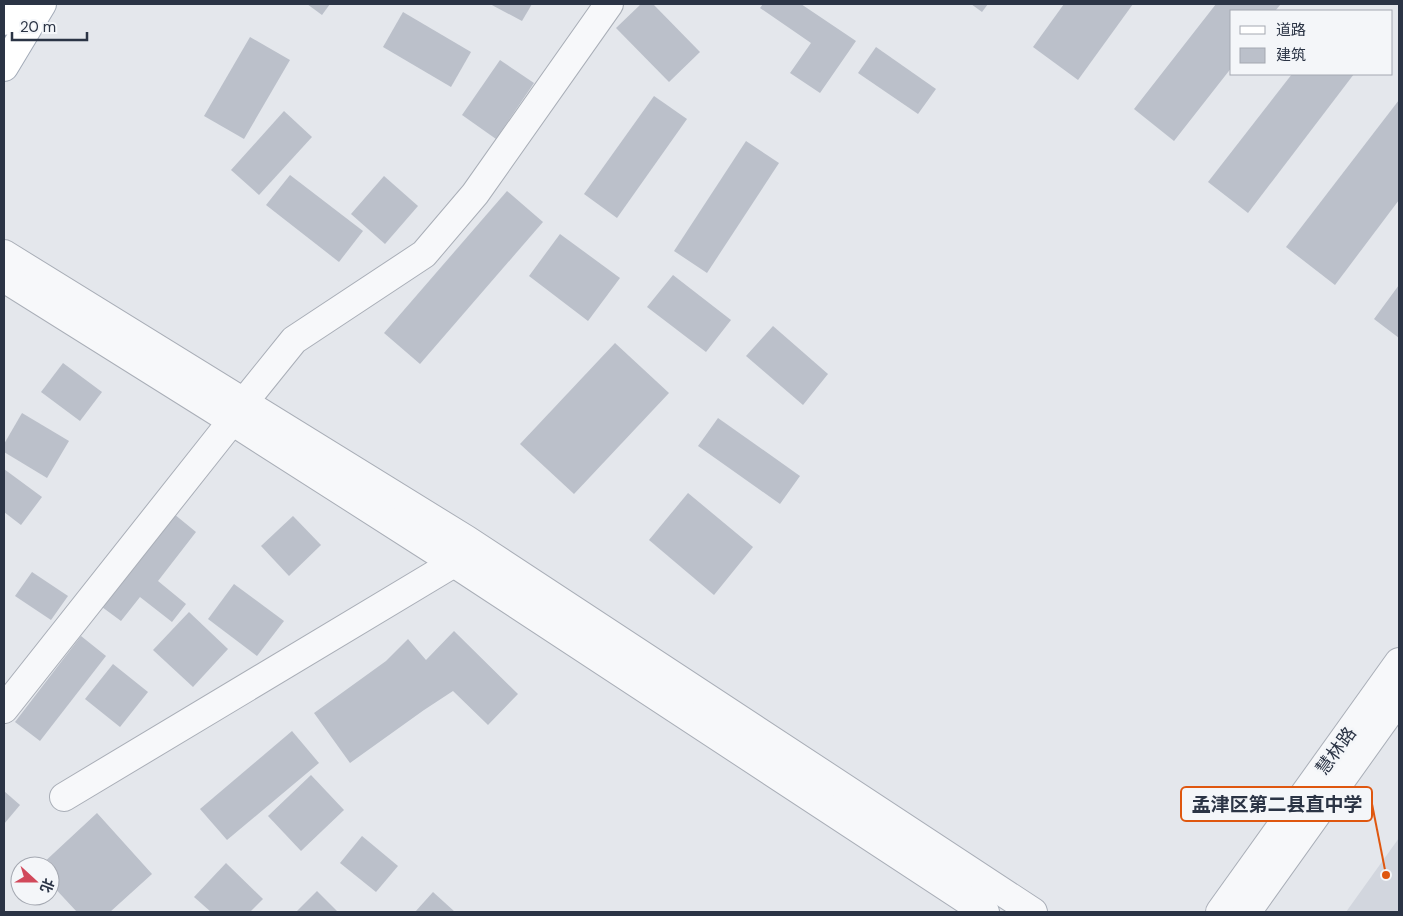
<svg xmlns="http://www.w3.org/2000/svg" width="1403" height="916" font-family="'DM Sans','Noto Sans SC',sans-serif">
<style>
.built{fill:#d2d6de}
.building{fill:#bbc0ca}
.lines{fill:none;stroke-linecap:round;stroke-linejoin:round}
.minor-casing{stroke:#a9aeb7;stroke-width:30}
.major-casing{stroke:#a3abb8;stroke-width:30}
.minor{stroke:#f7f8fa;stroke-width:28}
.major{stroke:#fff;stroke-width:28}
.labels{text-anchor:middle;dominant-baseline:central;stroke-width:5;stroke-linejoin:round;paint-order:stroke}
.street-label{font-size:18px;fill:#2b3445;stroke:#f4f6f9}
.leader{fill:none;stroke:#df570f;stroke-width:2}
.callout-dot{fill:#df570f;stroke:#f4f6f9;stroke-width:2}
.callout{fill:#f4f6f9;stroke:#df570f;stroke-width:2}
.callout-label{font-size:19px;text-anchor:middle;font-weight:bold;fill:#2b3445}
</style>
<rect width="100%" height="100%" fill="#e4e7ec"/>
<path class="built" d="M 1399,838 L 1399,912 L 1346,912 Z"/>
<g class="building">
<path d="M 307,4 L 330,4 L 322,15 Z"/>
<path d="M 490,4 L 532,4 L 522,21 Z"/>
<path d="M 641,4 L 653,4 L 700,52 L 669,82 L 616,28 Z"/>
<path d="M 763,4 L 801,4 L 856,41 L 820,93 L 790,73 L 811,43 L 760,8 Z"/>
<path d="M 971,4 L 988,4 L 982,12 Z"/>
<path d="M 1064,4 L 1133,4 L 1078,80 L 1033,47 Z"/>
<path d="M 1216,4 L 1281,4 L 1275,11 L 1232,11 L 1232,67 L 1174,141 L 1134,109 Z"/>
<path d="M 403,12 L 471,52 L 451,87 L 383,47 Z"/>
<path d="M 250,37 L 290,60 L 244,139 L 204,116 Z"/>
<path d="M 876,47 L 936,89 L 918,114 L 858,73 Z"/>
<path d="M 500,60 L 534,83 L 496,139 L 462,115 Z"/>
<path d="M 1292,74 L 1354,74 L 1248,213 L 1208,182 Z"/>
<path d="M 654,96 L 687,119 L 617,218 L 584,194 Z"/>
<path d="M 1399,100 L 1399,200 L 1335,285 L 1286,247 Z"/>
<path d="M 284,111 L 312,137 L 259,195 L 231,170 Z"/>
<path d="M 746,141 L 779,163 L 707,273 L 674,251 Z"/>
<path d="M 290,175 L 363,231 L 339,262 L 266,205 Z"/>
<path d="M 384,176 L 418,206 L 385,244 L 351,214 Z"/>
<path d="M 507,191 L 543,222 L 420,364 L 384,333 Z"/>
<path d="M 560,234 L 620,278 L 588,321 L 529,276 Z"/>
<path d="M 673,275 L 731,320 L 706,352 L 647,307 Z"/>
<path d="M 1399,285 L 1399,338 L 1374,319 Z"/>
<path d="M 773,326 L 828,374 L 803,405 L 746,356 Z"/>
<path d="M 615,343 L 669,393 L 574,494 L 520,444 Z"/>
<path d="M 63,363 L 102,392 L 80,421 L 41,392 Z"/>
<path d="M 22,413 L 69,441 L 47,478 L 4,452 L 4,444 Z"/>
<path d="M 718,418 L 800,476 L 780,504 L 698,446 Z"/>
<path d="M 4,469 L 42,497 L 21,525 L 4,512 Z"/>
<path d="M 688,493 L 753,547 L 714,595 L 649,540 Z"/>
<path d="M 174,514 L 196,532 L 158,581 L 186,604 L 172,622 L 140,597 L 121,621 L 102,607 Z"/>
<path d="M 293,516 L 321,545 L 289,576 L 261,546 Z"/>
<path d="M 32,572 L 68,596 L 51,620 L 15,596 Z"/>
<path d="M 234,584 L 284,621 L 257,656 L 208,619 Z"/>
<path d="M 189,612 L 228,649 L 193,687 L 153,650 Z"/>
<path d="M 454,631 L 518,694 L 488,725 L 453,691 L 424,710 L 350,763 L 314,713 L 386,661 L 408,639 L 426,660 Z"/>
<path d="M 81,636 L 106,656 L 40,741 L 15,722 Z"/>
<path d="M 113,664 L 148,692 L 120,727 L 85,699 Z"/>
<path d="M 292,731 L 319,763 L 227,840 L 200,809 Z"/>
<path d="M 311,775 L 344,810 L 301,851 L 268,816 Z"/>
<path d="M 4,791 L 20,805 L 4,824 Z"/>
<path d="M 97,813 L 152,874 L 110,912 L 77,912 L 50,883 L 50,866 L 40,866 Z"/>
<path d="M 362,836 L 398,866 L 376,892 L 340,863 Z"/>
<path d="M 226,863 L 263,899 L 250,912 L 211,912 L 194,897 Z"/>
<path d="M 317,891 L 338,912 L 296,912 Z"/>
<path d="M 433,892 L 455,912 L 415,912 Z"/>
</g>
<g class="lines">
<g class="minor-casing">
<g id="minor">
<path d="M 4,254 L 467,540 L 1033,912"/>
<path d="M 4,278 L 232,421 L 454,563 L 985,912"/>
<path d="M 4,709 L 232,421 L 244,402 L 294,340 L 424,254 L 475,194 L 609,4"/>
<path d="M 64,797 L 454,563 L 461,550"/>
<path d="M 1220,912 L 1399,662"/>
<path d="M 1247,912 L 1399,699"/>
</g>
</g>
<g class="major-casing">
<g id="major">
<path d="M 4,21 L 14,4"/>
<path d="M 4,67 L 42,4"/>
</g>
</g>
<use href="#minor" class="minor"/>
<use href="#major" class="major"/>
</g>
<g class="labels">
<g class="street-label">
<text transform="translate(1336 751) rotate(-54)">慧林路</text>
</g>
</g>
<path class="leader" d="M1386 875L1372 804"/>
<circle class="callout-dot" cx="1386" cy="875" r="5"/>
<rect class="callout" x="1181" y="787" width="191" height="34" rx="5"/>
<g class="callout-label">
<text x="1277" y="811">孟津区第二县直中学</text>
</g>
<rect width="1403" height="916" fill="none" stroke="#2b3445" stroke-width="10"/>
<rect x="1230" y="10" width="162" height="65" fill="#f4f6f9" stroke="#a4a8b1"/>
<rect x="1240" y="26" width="25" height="8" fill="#ffffff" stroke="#a4a8b1"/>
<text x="1276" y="35" font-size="15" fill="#2b3445">道路</text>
<rect x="1240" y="48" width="25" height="15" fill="#bbc0ca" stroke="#a4a8b1"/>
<text x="1276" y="60" font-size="15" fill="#2b3445">建筑</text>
<g transform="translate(35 881) rotate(111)"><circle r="24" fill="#f4f6f9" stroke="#a4a8b1"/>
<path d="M0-4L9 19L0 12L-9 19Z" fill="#d1495b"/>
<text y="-8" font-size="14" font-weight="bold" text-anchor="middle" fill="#2b3445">北</text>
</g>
<path d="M12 32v8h75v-8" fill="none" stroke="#2b3445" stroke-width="2.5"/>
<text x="20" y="32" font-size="15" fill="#2b3445" stroke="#f4f6f9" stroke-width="4" paint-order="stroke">20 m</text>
</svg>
